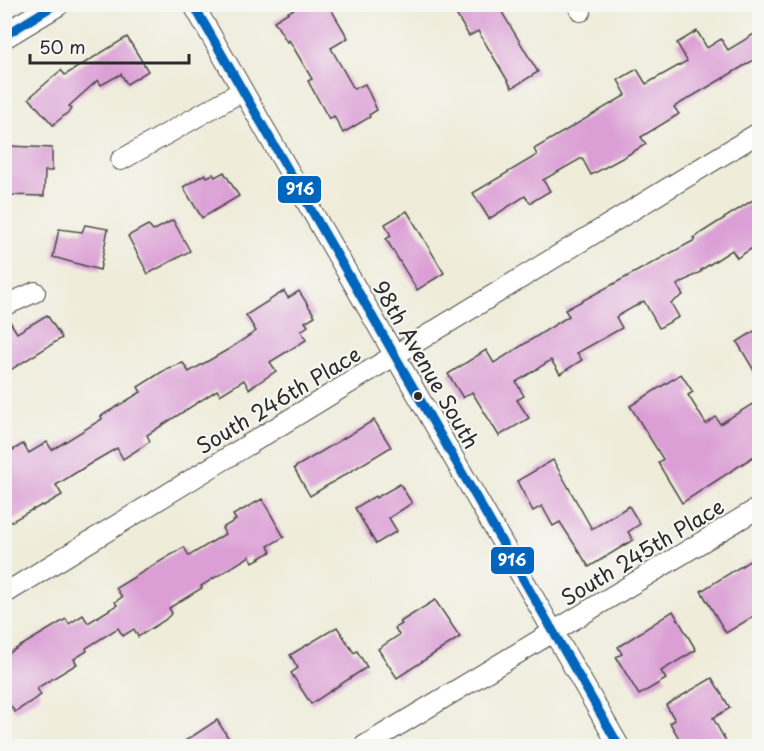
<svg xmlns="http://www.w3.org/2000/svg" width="764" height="751" font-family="'Playpen Sans',sans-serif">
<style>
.building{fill:#db9fd5}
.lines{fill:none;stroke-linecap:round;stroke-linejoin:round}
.minor-casing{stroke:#484845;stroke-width:22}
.tertiary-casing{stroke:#484845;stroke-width:26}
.minor{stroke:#fff;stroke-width:20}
.tertiary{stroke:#fff;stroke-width:24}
.bus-1-casing{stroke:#f6f6f2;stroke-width:14}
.bus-1{stroke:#0065bd;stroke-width:9}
.bus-dot{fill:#2b2b2b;stroke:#f6f6f2;stroke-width:2}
.labels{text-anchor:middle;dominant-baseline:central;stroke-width:4.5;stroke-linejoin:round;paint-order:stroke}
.street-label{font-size:21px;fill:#2b2b2b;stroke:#f6f6f2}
.line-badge{stroke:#f6f6f2;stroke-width:2}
.badge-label{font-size:16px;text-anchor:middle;font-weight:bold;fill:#fff}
</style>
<rect width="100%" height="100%" fill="#f6f6f2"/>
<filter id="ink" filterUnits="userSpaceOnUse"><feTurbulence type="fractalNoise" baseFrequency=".0167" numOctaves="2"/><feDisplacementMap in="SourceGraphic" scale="12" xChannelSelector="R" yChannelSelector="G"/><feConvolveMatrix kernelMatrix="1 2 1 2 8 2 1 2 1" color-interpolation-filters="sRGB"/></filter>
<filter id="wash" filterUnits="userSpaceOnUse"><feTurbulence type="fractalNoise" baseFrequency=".008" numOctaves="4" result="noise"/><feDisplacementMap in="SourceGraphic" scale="24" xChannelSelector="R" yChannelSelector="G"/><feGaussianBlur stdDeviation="1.35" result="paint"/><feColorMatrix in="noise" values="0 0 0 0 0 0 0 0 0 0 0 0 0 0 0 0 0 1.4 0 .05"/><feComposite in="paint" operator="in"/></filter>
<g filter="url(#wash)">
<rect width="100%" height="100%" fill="#efecda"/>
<g id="blocks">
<g class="building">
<path d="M 302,4 L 328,4 L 348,38 L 331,48 L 354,89 L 365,84 L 377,110 L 369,115 L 370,117 L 343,133 L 334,116 L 329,119 L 308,81 L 312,79 L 289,40 L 287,42 L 274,21 Z"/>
<path d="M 450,4 L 497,4 L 538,72 L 512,88 L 478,31 L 469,36 Z"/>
<path d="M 697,31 L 707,48 L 721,39 L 728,50 L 759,31 L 759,57 L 674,107 L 679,114 L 641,137 L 646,144 L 626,156 L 591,175 L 582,158 L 543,180 L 550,191 L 530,203 L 525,196 L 489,219 L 473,193 L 537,155 L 534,149 L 626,95 L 618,80 L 637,69 L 646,84 L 687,61 L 677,43 Z"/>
<path d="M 127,37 L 148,71 L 127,84 L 121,74 L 101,85 L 98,80 L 69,106 L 72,109 L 53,125 L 29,98 L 61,70 L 65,75 Z"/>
<path d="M 9,146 L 52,148 L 52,171 L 45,171 L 44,196 L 7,195 Z"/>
<path d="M 224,172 L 239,196 L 202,218 L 183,187 L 205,174 L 207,177 L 213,174 L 215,177 Z"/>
<path d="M 759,196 L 759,244 L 737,258 L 732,250 L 701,270 L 702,271 L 677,285 L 683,295 L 671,303 L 679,317 L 659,328 L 644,301 L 616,317 L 622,328 L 577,353 L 582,360 L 560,374 L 551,360 L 516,382 L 524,396 L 517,400 L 529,418 L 499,436 L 472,392 L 463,398 L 448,374 L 486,350 L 494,363 L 569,316 L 565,310 L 695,240 L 693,238 Z"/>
<path d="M 407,211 L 444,273 L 417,290 L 386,239 L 391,236 L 385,224 Z"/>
<path d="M 173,220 L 190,251 L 148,274 L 128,236 L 148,225 L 153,231 Z"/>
<path d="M 85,225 L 108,229 L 100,270 L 53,257 L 59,229 L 82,232 Z"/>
<path d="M 284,291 L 288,298 L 299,291 L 315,316 L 305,322 L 308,326 L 301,331 L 306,340 L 270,362 L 276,371 L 249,389 L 244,380 L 220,395 L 217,390 L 147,435 L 150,441 L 142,447 L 123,459 L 117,448 L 93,462 L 56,485 L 62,495 L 43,506 L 42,505 L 33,510 L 33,509 L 4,526 L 4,455 L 23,444 L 29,453 L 47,442 L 52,450 L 102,419 L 101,416 L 141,392 L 138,387 L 168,368 L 183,363 L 189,372 L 229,349 L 256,331 L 246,315 Z"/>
<path d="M 47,315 L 62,338 L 4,374 L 4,318 L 7,317 L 17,333 Z"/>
<path d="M 759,328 L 759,379 L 737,342 Z"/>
<path d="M 681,374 L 693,392 L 688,395 L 706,424 L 716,417 L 720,424 L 759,400 L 759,453 L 682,503 L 658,463 L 663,459 L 630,406 Z"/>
<path d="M 374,420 L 391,447 L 310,496 L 294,468 Z"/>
<path d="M 553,460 L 592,529 L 629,506 L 640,524 L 628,532 L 633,540 L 589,567 L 560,522 L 553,526 L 542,506 L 533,511 L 517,481 Z"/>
<path d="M 400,484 L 412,503 L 389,518 L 397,531 L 376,544 L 355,508 L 375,496 L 376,498 Z"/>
<path d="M 262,499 L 284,537 L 268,546 L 271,552 L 253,562 L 250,556 L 201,586 L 202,588 L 169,608 L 172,613 L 165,620 L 138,637 L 134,629 L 123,636 L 118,628 L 86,648 L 87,651 L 74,659 L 77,664 L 37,688 L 41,695 L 15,712 L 10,705 L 4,709 L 4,656 L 66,619 L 69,624 L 83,615 L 88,623 L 117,605 L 115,602 L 122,597 L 116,588 L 184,547 L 189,556 L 225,534 L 222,528 L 236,520 L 233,515 Z"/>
<path d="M 751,560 L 753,565 L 759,561 L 759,613 L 726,633 L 701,591 Z"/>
<path d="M 435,600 L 460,637 L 397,678 L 378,649 L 399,635 L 395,628 L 402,624 L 400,622 Z"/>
<path d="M 673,611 L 696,650 L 661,671 L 666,679 L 639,695 L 616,657 L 622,654 L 618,647 Z"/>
<path d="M 337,627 L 354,653 L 357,651 L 367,667 L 311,704 L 291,673 L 298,668 L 290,655 Z"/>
<path d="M 712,678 L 730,708 L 713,718 L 729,747 L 684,747 L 670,723 L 675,720 L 666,705 Z"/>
<path d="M 217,720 L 234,747 L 176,747 Z"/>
</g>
</g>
</g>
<g filter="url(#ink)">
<use href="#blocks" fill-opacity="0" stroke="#484845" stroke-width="1.5"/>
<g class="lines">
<g class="minor-casing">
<g id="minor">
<path d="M 193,4 L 619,746"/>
<path d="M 577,4 L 581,11"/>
<path d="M 121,160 L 242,91"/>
<path d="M 4,306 L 35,292"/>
<path d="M 4,594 L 760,132"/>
<path d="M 364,746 L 760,507"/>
</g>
</g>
<g class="tertiary-casing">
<path id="tertiary" d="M 4,36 L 57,4"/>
</g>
<use href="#minor" class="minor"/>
<use href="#tertiary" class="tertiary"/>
<g class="bus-1-casing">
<g id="bus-1">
<path d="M 193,4 L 619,746"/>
<path d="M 4,36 L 56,4"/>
</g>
</g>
<use href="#bus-1" class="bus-1"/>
</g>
</g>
<circle class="bus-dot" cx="418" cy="396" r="5"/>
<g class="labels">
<g class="street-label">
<text transform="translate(427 364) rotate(60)">98th Avenue South</text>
<text transform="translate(278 399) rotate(-31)">South 246th Place</text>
<text transform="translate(642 551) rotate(-31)">South 245th Place</text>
</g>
</g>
<g class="line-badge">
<rect x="277" y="175" width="45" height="29" rx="6" fill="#0065bd"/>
<rect x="490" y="546" width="45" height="29" rx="6" fill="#0065bd"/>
</g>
<g class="badge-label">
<text x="300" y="195">916</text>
<text x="512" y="566">916</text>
</g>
<rect width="764" height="751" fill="none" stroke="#f6f6f2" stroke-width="24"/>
<path d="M30 54v9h159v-9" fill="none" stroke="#2b2b2b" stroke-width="3"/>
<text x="39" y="54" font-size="18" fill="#2b2b2b" stroke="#f6f6f2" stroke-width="4.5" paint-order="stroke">50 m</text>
</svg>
